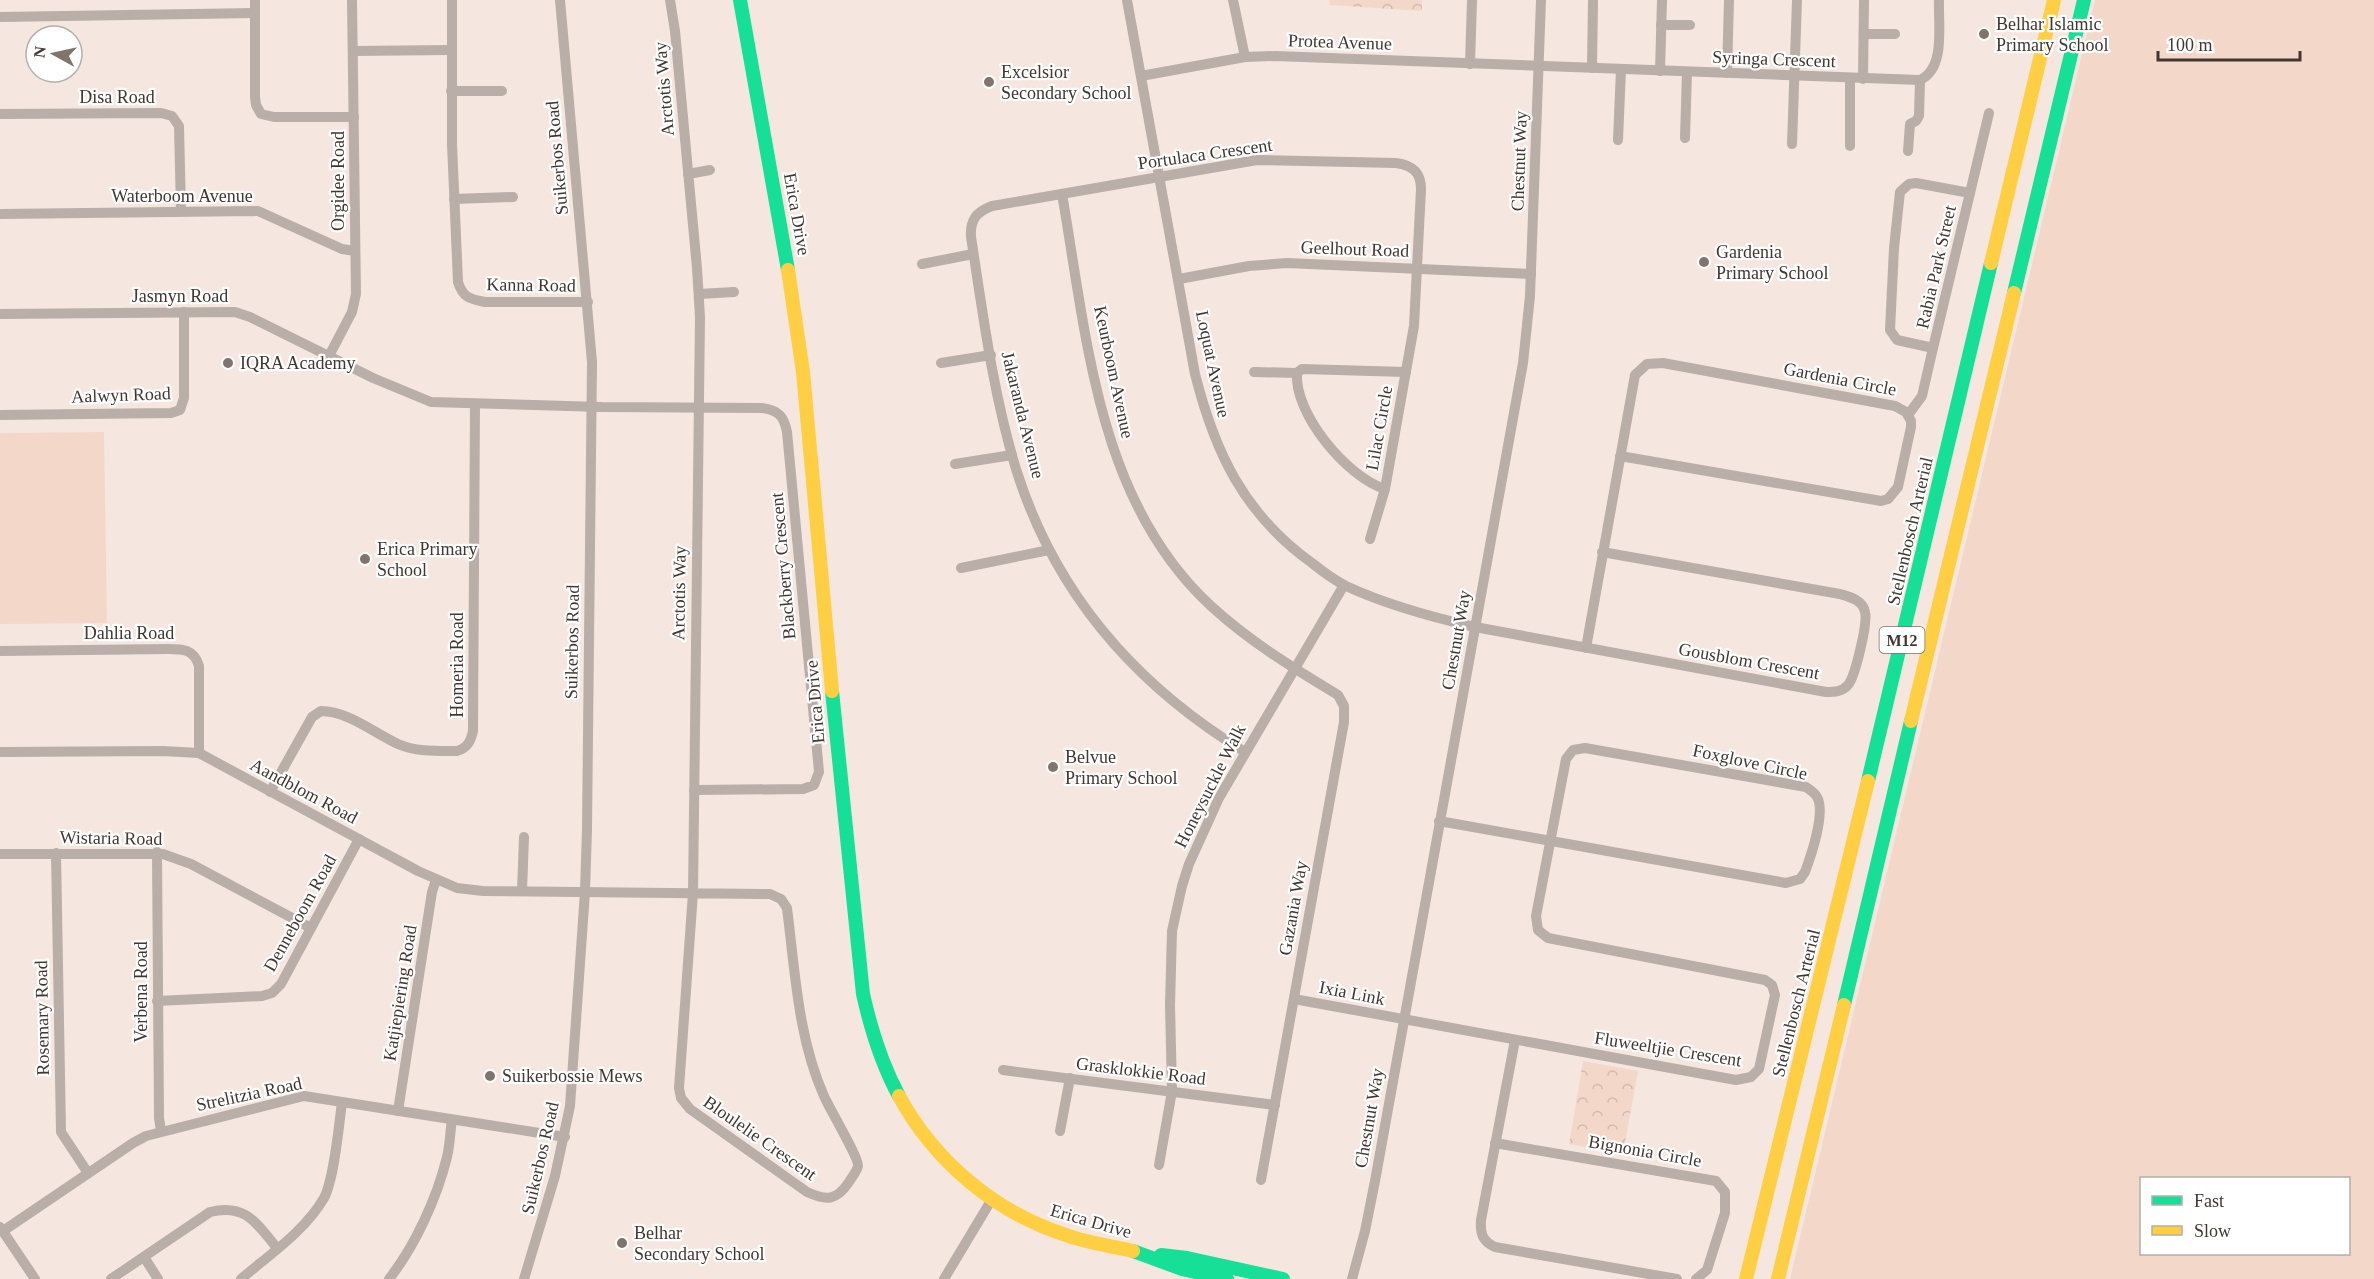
<svg xmlns="http://www.w3.org/2000/svg" width="2374" height="1279" font-family="Georgia,serif">
<style>
.grass{fill:#f3d8ca;fill-rule:evenodd}
.park{fill:url(#park-crowns)}
.lines{fill:none;stroke-linecap:round;stroke-linejoin:round}
.street{stroke:#b9aea8;stroke-width:10}
.fast{stroke:#16e098;stroke-width:14}
.slow{stroke:#ffcf43;stroke-width:14}
.poi-dot{fill:#81746d;stroke:#fff;stroke-width:2}
.labels{text-anchor:middle;dominant-baseline:central;stroke-width:4.5;stroke-linejoin:round;paint-order:stroke}
.shield{fill:#fff;stroke:#7b726e;stroke-width:1.5}
.shield-label{font-size:16px;font-weight:bold;fill:#423630}
.poi-label{font-size:18px;fill:#423630;stroke:#fff;text-anchor:start}
.street-label{font-size:18px;fill:#423630;stroke:#fff}
</style>
<defs>
<pattern id="park-crowns" width="20" height="18" patternUnits="userSpaceOnUse" patternTransform="scale(1.5)"><rect width="20" height="18" fill="#f3d8ca"/><path d="M2 6a3 3 0 1 1 6 0M12 15a3 3 0 1 1 6 0" fill="none" stroke="#d2baae"/></pattern>
</defs>
<rect width="100%" height="100%" fill="#f5e7df"/>
<g class="grass">
<path d="M 2095,0 L 2374,0 L 2374,1279 L 1790,1279 ZM 2142,1178 L 2348,1178 L 2348,1254 L 2142,1254 Z"/>
<path d="M 104,432 L 107,623 L 0,624 L 0,433 Z"/>
</g>
<g class="park">
<path d="M 1329,0 L 1422,0 L 1422,11 L 1330,5 Z"/>
<path d="M 1583,1061 L 1638,1071 L 1623,1154 L 1569,1144 Z"/>
</g>
<g class="lines">
<g class="street">
<path d="M 255,0 L 255,97 L 256,105 L 261,114 L 274,117 L 354,117"/>
<path d="M 452,0 L 452,144 L 458,282 C 463,298 470,299 485,302 L 588,302"/>
<path d="M 1127,0 L 1195,374 C 1215,453 1244,514 1312,563 C 1322,571 1334,580 1346,586 C 1387,605 1431,617 1475,627 L 1826,692 C 1834,692 1842,692 1848,685 C 1855,677 1868,623 1865,612 C 1863,600 1850,597 1840,594 L 1602,552"/>
<path d="M 1233,0 L 1245,57"/>
<path d="M 0,17 L 255,13"/>
<path d="M 1661,25 L 1690,25"/>
<path d="M 1864,34 L 1895,34"/>
<path d="M 353,51 L 451,50"/>
<path d="M 1470,64 L 1472,0"/>
<path d="M 1592,68 L 1593,0"/>
<path d="M 1660,71 L 1662,0"/>
<path d="M 1727,73 L 1729,0"/>
<path d="M 1141,76 L 1245,57 L 1275,56 L 1920,80 C 1946,68 1938,25 1939,0"/>
<path d="M 1850,78 L 1850,146"/>
<path d="M 1863,79 L 1864,0"/>
<path d="M 451,91 L 502,91"/>
<path d="M 0,114 L 161,113 L 172,116 L 179,126 L 181,211"/>
<path d="M 1685,138 L 1687,72"/>
<path d="M 1618,140 L 1621,69"/>
<path d="M 1792,144 L 1797,0"/>
<path d="M 1908,151 L 1910,124 L 1916,121 L 1919,116 L 1920,80"/>
<path d="M 688,174 L 710,170"/>
<path d="M 1062,194 C 1087,337 1097,501 1211,606 C 1249,641 1293,668 1338,695 L 1344,706 L 1344,722 L 1261,1180"/>
<path d="M 454,199 L 513,197"/>
<path d="M 0,214 L 258,211 L 342,249 L 355,251"/>
<path d="M 922,264 L 973,254"/>
<path d="M 1179,279 L 1249,266 L 1287,263 L 1531,274"/>
<path d="M 699,294 L 734,292"/>
<path d="M 0,314 L 235,312 L 250,317 L 373,378 L 431,402 L 601,407 L 762,408 C 778,410 784,416 787,432 L 819,772 L 814,785 L 803,789 L 694,790"/>
<path d="M 1933,348 L 1970,193"/>
<path d="M 329,356 L 352,312 L 356,294 L 352,0"/>
<path d="M 941,363 L 991,355"/>
<path d="M 1254,372 L 1297,373 L 1302,369 L 1406,372"/>
<path d="M 1297,373 C 1294,414 1347,477 1385,489"/>
<path d="M 0,415 L 171,413 L 180,410 L 184,398 L 184,312"/>
<path d="M 1908,415 L 1922,396 L 1933,348 L 1897,340 L 1890,330 L 1894,248 L 1900,192 L 1909,184 L 1916,183 L 1970,193 L 1989,113"/>
<path d="M 955,464 L 1012,455"/>
<path d="M 961,568 L 1049,550"/>
<path d="M 1586,648 L 1635,375 L 1647,364 L 1663,363 L 1895,406 L 1906,412 L 1911,421 L 1911,427 L 1898,487 L 1888,499 L 1881,501 L 1620,456"/>
<path d="M 0,651 L 168,649 C 183,649 194,649 199,666 L 199,753"/>
<path d="M 0,752 L 163,751 L 199,753 L 418,871 L 457,888 L 483,891 L 770,894 L 781,899 L 787,908 C 795,971 798,1038 824,1096 C 829,1108 859,1158 858,1166 C 857,1171 852,1177 849,1182 C 836,1201 827,1201 807,1192 L 690,1109 L 681,1098 L 679,1088 L 693,893 L 700,317 L 697,268 L 675,31 L 670,0"/>
<path d="M 1245,752 C 1135,685 1055,594 1016,469 C 993,394 983,314 971,237 C 970,220 976,212 992,206 L 1257,160 L 1396,163 C 1412,165 1421,172 1421,189 L 1414,326 L 1385,489 L 1370,539"/>
<path d="M 270,792 L 312,717 L 321,711 C 348,711 374,733 398,744 C 416,752 438,751 457,751 C 468,748 471,740 473,731 L 475,404"/>
<path d="M 157,852 L 159,1118 L 161,1131"/>
<path d="M 56,853 L 61,1132 L 88,1173"/>
<path d="M 0,854 L 163,854 L 191,864 L 311,928"/>
<path d="M 522,891 L 524,837"/>
<path d="M 1294,999 L 1736,1080 L 1751,1077 L 1759,1069 L 1775,995 L 1772,985 L 1765,980 L 1548,938 L 1538,930 L 1536,916 L 1566,759 L 1573,750 L 1585,748 L 1806,787 C 1810,790 1815,793 1817,797 C 1826,812 1811,856 1805,872 L 1800,879 L 1786,883 L 1439,821"/>
<path d="M 157,1001 L 262,996 L 272,993 L 281,984 L 359,839"/>
<path d="M 1515,1040 L 1481,1220 C 1480,1233 1482,1241 1495,1247 L 1677,1279"/>
<path d="M 1003,1070 L 1275,1105"/>
<path d="M 398,1111 L 432,892 L 436,880"/>
<path d="M 1060,1131 L 1070,1078"/>
<path d="M 1495,1143 L 1716,1181 L 1725,1192 L 1725,1213 L 1707,1270 L 1696,1279"/>
<path d="M 1159,1165 L 1172,1091 L 1170,1005 L 1172,931 L 1182,886 L 1189,864 L 1219,798 L 1344,585"/>
<path d="M 0,1227 L 35,1279"/>
<path d="M 3,1231 L 133,1143 L 146,1136 L 304,1096 L 565,1137"/>
<path d="M 144,1257 L 158,1279"/>
<path d="M 111,1279 L 210,1212 C 246,1203 257,1224 277,1248"/>
<path d="M 241,1279 C 269,1255 305,1231 324,1198 C 334,1180 339,1125 342,1102"/>
<path d="M 389,1279 C 415,1246 437,1198 447,1157 C 450,1145 450,1132 452,1120"/>
<path d="M 524,1279 L 555,1176 L 570,1106 L 585,892 L 587,829 L 592,362 L 560,0"/>
<path d="M 944,1279 L 992,1199"/>
<path d="M 1352,1279 L 1365,1231 L 1375,1181 L 1523,363 L 1530,296 L 1541,0"/>
</g>
<g class="fast">
<path d="M 740,0 L 788,270"/>
<path d="M 2014,293 L 2084,0"/>
<path d="M 832,691 L 863,994 C 871,1030 881,1063 899,1096"/>
<path d="M 1868,781 L 1991,263"/>
<path d="M 1844,1005 L 1911,721"/>
<path d="M 1133,1251 L 1182,1269 L 1227,1279"/>
<path d="M 1161,1255 L 1187,1258 L 1283,1279"/>
</g>
<g class="slow">
<path d="M 1991,263 L 2054,0"/>
<path d="M 788,270 L 803,372 L 832,691"/>
<path d="M 1911,721 L 2014,293"/>
<path d="M 899,1096 C 934,1161 996,1213 1066,1235 C 1088,1243 1111,1246 1133,1251"/>
<path d="M 1746,1279 L 1868,781"/>
<path d="M 1778,1279 L 1844,1005"/>
</g>
</g>
<g class="poi-dot">
<circle cx="1984" cy="34" r="6"/>
<circle cx="989" cy="82" r="6"/>
<circle cx="1704" cy="262" r="6"/>
<circle cx="228" cy="363" r="6"/>
<circle cx="365" cy="559" r="6"/>
<circle cx="1053" cy="767" r="6"/>
<circle cx="490" cy="1076" r="6"/>
<circle cx="622" cy="1243" r="6"/>
</g>
<g class="labels">
<rect class="shield" x="1879.5" y="627" width="45" height="26" rx="4.5"/>
<g class="shield-label">
<text x="1902" y="640">M12</text>
</g>
<g class="poi-label">
<text x="1996" y="24">Belhar Islamic<tspan x="1996" dy="21">Primary School</tspan></text>
<text x="1001" y="72">Excelsior<tspan x="1001" dy="21">Secondary School</tspan></text>
<text x="1716" y="252">Gardenia<tspan x="1716" dy="21">Primary School</tspan></text>
<text x="240" y="363">IQRA Academy</text>
<text x="377" y="549">Erica Primary<tspan x="377" dy="21">School</tspan></text>
<text x="1065" y="757">Belvue<tspan x="1065" dy="21">Primary School</tspan></text>
<text x="502" y="1076">Suikerbossie Mews</text>
<text x="634" y="1233">Belhar<tspan x="634" dy="21">Secondary School</tspan></text>
</g>
<g class="street-label">
<text transform="translate(1340 42) rotate(2)">Protea Avenue</text>
<text transform="translate(1774 59) rotate(2)">Syringa Crescent</text>
<text transform="translate(664 89) rotate(-95)">Arctotis Way</text>
<text x="117" y="97">Disa Road</text>
<text transform="translate(1205 154) rotate(-8)">Portulaca Crescent</text>
<text transform="translate(557 158) rotate(-95)">Suikerbos Road</text>
<text transform="translate(1519 161) rotate(-88)">Chestnut Way</text>
<text transform="translate(338 181) rotate(-90)">Orgidee Road</text>
<text x="182" y="196">Waterboom Avenue</text>
<text transform="translate(797 214) rotate(80)">Erica Drive</text>
<text transform="translate(1355 249) rotate(2)">Geelhout Road</text>
<text transform="translate(1936 267) rotate(-77)">Rabia Park Street</text>
<text transform="translate(531 285) rotate(1)">Kanna Road</text>
<text x="180" y="296">Jasmyn Road</text>
<text transform="translate(1213 364) rotate(78)">Loquat Avenue</text>
<text transform="translate(1114 372) rotate(78)">Keurboom Avenue</text>
<text transform="translate(1840 379) rotate(11)">Gardenia Circle</text>
<text transform="translate(121 395) rotate(-2)">Aalwyn Road</text>
<text transform="translate(1023 415) rotate(76)">Jakaranda Avenue</text>
<text transform="translate(1379 428) rotate(-80)">Lilac Circle</text>
<text transform="translate(1910 531) rotate(-77)">Stellenbosch Arterial</text>
<text transform="translate(783 566) rotate(-95)">Blackberry Crescent</text>
<text transform="translate(679 593) rotate(-89)">Arctotis Way</text>
<text x="129" y="633">Dahlia Road</text>
<text transform="translate(1456 640) rotate(-80)">Chestnut Way</text>
<text transform="translate(572 642) rotate(-89)">Suikerbos Road</text>
<text transform="translate(1749 661) rotate(10)">Gousblom Crescent</text>
<text transform="translate(457 665) rotate(-90)">Homeria Road</text>
<text transform="translate(815 702) rotate(-95)">Erica Drive</text>
<text transform="translate(1750 762) rotate(12)">Foxglove Circle</text>
<text transform="translate(1210 786) rotate(-63)">Honeysuckle Walk</text>
<text transform="translate(304 791) rotate(28)">Aandblom Road</text>
<text transform="translate(111 838) rotate(1)">Wistaria Road</text>
<text transform="translate(1293 908) rotate(-80)">Gazania Way</text>
<text transform="translate(300 913) rotate(-61)">Denneboom Road</text>
<text transform="translate(141 992) rotate(-90)">Verbena Road</text>
<text transform="translate(400 993) rotate(-81)">Katjiepiering Road</text>
<text transform="translate(1352 993) rotate(11)">Ixia Link</text>
<text transform="translate(1796 1003) rotate(-76)">Stellenbosch Arterial</text>
<text transform="translate(42 1018) rotate(-91)">Rosemary Road</text>
<text transform="translate(1668 1049) rotate(9)">Fluweeltjie Crescent</text>
<text transform="translate(1141 1071) rotate(7)">Grasklokkie Road</text>
<text transform="translate(249 1094) rotate(-12)">Strelitzia Road</text>
<text transform="translate(1369 1118) rotate(-80)">Chestnut Way</text>
<text transform="translate(760 1138) rotate(35)">Bloulelie Crescent</text>
<text transform="translate(1645 1151) rotate(10)">Bignonia Circle</text>
<text transform="translate(540 1158) rotate(-77)">Suikerbos Road</text>
<text transform="translate(1091 1221) rotate(16)">Erica Drive</text>
</g>
</g>
<rect x="2140" y="1177" width="210" height="78" fill="#ffffff" stroke="#b3afac" stroke-width="1.5"/>
<rect x="2152" y="1196" width="30" height="9" fill="#16e098" stroke="#b3afac" stroke-width="1.5"/>
<text x="2194" y="1207" font-size="18" fill="#423630">Fast</text>
<rect x="2152" y="1226" width="30" height="9" fill="#ffcf43" stroke="#b3afac" stroke-width="1.5"/>
<text x="2194" y="1237" font-size="18" fill="#423630">Slow</text>
<g transform="translate(54 54) rotate(278)"><circle r="28" fill="#ffffff" stroke="#b3afac" stroke-width="1.5"/>
<path d="M0-4.5L10 22L0 15L-10 22Z" fill="#81746d"/>
<text y="-9" font-size="16" font-weight="bold" text-anchor="middle" fill="#423630">N</text>
</g>
<path d="M2158 51v9h142v-9" fill="none" stroke="#423630" stroke-width="3"/>
<text x="2167" y="51" font-size="18" fill="#423630" stroke="#ffffff" stroke-width="4.5" paint-order="stroke">100 m</text>
</svg>
